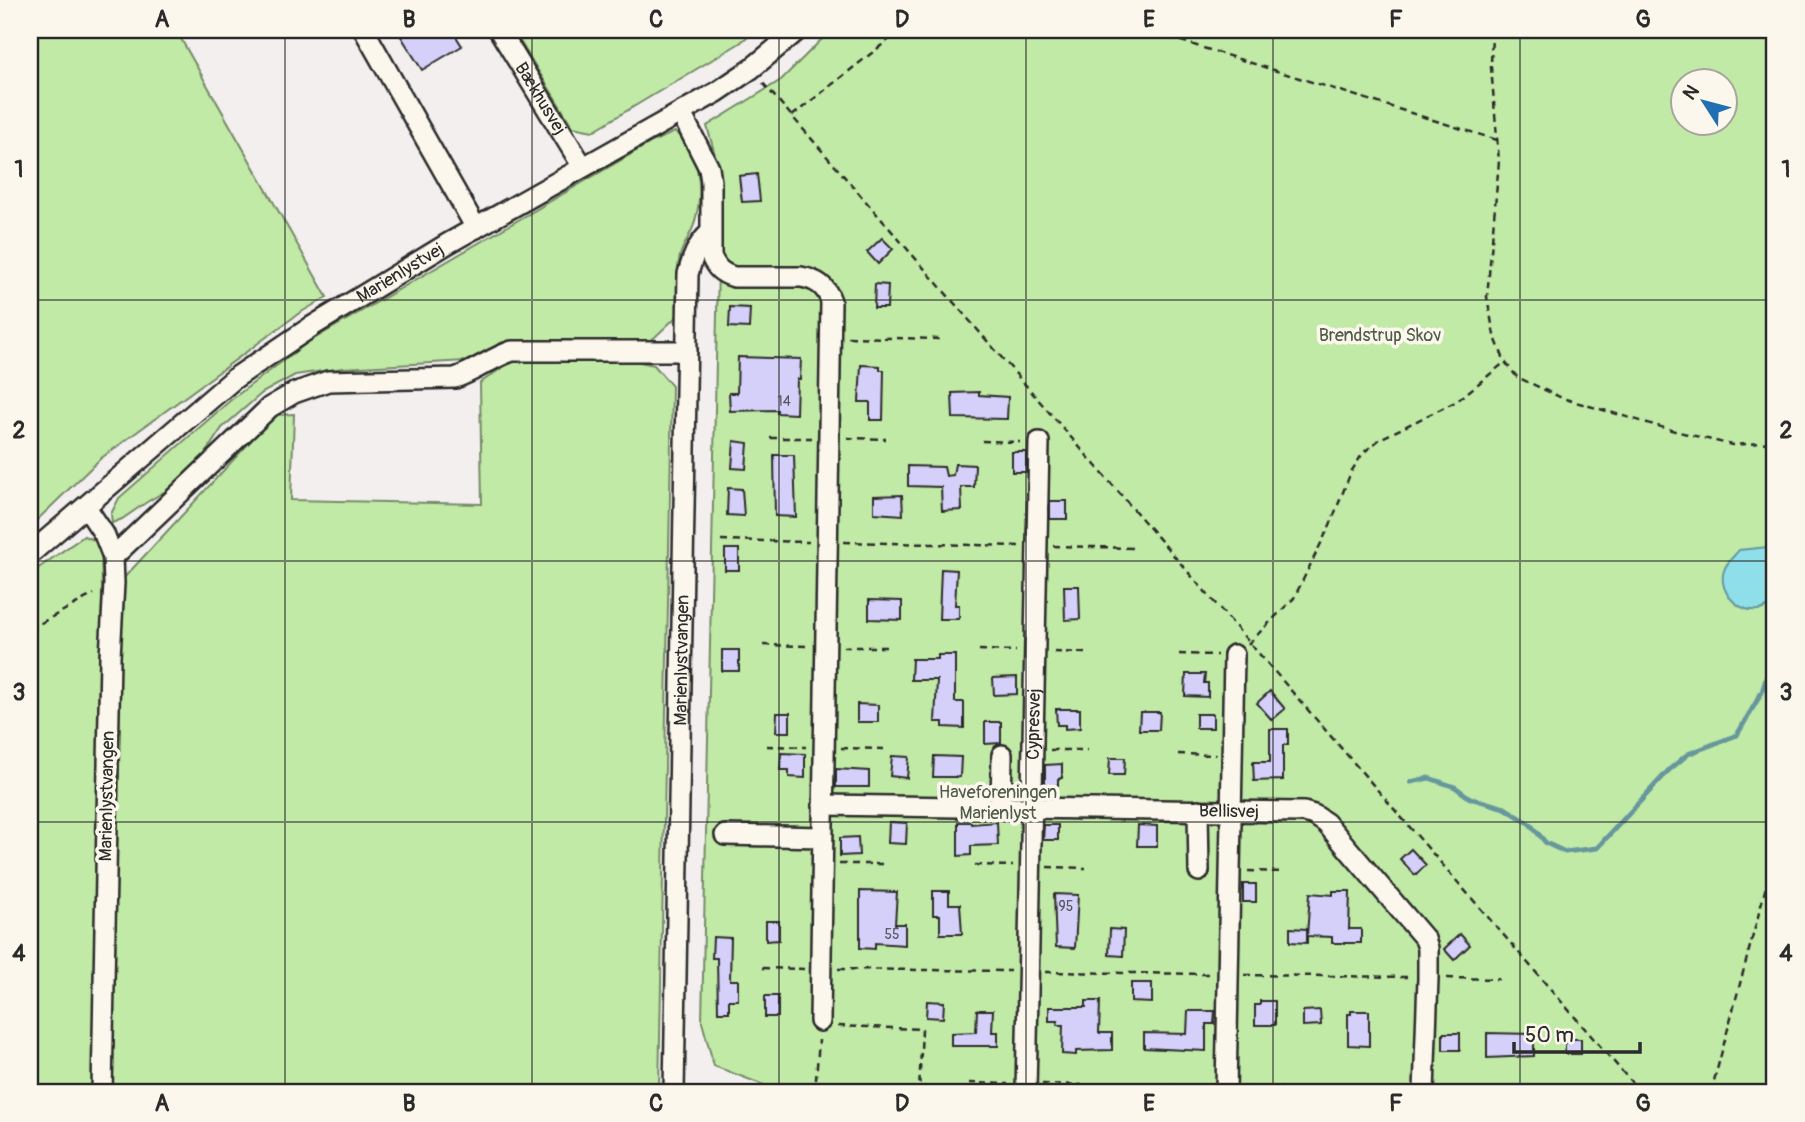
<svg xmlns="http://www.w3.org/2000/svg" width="1805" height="1122" font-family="Pangolin,sans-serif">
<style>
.green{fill:#c1eaa6;stroke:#768a68;stroke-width:2;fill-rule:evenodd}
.water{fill:#8edfe9;stroke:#66979d;stroke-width:2}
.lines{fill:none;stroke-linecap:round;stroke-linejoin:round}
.stream{stroke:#66979d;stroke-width:5}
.building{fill:#d5d0f9;stroke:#2b2b2b;stroke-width:2}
.minor-casing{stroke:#2b2b2b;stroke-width:24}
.path{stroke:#2b2b2b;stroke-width:2.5;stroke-dasharray:7 5;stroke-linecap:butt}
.minor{stroke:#fbf7ec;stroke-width:19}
.grid{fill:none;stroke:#2b2b2b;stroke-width:2;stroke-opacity:0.55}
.labels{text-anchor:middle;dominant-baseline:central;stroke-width:7;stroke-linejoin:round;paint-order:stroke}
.number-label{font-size:14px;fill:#56545e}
.street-label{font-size:18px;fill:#2b2b2b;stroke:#fbf7ec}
.park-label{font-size:18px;fill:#505b4a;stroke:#fbf7ec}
.neatline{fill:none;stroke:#2b2b2b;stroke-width:2.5}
.grid-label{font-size:23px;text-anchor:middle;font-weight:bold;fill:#2b2b2b}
</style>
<rect width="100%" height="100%" fill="#f3efef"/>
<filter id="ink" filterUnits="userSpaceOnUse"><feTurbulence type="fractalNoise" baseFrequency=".0143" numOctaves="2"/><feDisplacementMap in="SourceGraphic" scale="14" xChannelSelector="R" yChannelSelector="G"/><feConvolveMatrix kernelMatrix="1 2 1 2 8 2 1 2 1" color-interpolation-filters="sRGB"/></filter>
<g filter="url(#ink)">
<g class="green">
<path d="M 30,30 L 176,30 L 327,297 L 298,314 L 100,459 L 30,527 Z"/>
<path d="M 513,30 L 755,30 L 740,43 L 593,131 L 573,127 Z"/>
<path d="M 831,30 L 1732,30 L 1744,35 L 1775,35 L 1775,1092 L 782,1092 L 714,1066 L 702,1022 L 720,173 L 707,126 L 781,80 ZM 1682,80 L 1724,80 L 1724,122 L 1682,122 Z"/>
<path d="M 675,132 C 701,150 703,193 695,221 C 692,234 683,244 680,256 C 675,275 677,297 677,316 L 654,338 L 643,344 L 503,342 L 466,361 L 343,368 L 295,375 L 262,393 L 222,428 L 197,466 L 174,486 L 147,502 L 122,519 L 112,523 L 111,514 L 119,498 L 232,399 L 307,343 L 652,142 Z"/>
<path d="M 512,361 L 635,361 L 654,365 L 672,386 L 659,1092 L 110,1092 L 121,581 L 275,415 L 294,414 L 291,500 L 482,504 L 480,383 Z"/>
<path d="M 84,536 L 94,540 L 101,546 L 102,590 L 92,1092 L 30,1092 L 30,574 Z"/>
</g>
<path class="water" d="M 1768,547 L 1775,553 L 1775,601 C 1750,627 1713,593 1725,568 C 1728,561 1735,555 1739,550 Z"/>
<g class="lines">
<g class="stream">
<path d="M 1774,603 L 1775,615"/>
<path d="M 1411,782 L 1429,778 L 1455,787 L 1470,798 L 1505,808 L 1530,824 L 1546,843 L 1565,852 L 1597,848 L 1669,770 L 1688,754 L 1737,735 L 1762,692 L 1775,649"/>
</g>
</g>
<g class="building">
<path d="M 397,30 L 452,30 L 462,46 L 422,70 Z"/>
<path d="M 757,174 L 760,201 L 742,202 L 739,176 Z"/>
<path d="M 882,238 L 893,249 L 878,264 L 867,252 Z"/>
<path d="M 875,284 L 888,285 L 887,308 L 874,308 Z"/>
<path d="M 730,307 L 750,308 L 749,328 L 729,327 Z"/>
<path d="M 738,357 L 801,359 L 800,379 L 797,379 L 796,414 L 777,413 L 777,410 L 730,411 L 729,393 L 737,393 Z"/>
<path d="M 861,365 L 880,366 L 880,370 L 884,370 L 883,420 L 870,420 L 870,402 L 859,402 Z"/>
<path d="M 979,392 L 979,395 L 1008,397 L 1007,419 L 953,418 L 952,393 Z"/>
<path d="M 734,441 L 748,443 L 746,469 L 732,468 Z"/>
<rect x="1012" y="452" width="14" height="20"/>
<path d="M 774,455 L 794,455 L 796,517 L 775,516 Z"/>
<path d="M 955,464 L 975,465 L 974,487 L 961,487 L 962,510 L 942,511 L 941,487 L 908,486 L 908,466 L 944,467 L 946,476 L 953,475 Z"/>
<path d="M 728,488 L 742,489 L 744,516 L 727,515 Z"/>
<path d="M 902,495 L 903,515 L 874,513 L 874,496 Z"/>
<rect x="1050" y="501" width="17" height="18"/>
<rect x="725" y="549" width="14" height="21"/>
<path d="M 941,569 L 957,570 L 955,605 L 959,605 L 959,619 L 939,619 Z"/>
<path d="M 1064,586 L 1079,586 L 1080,619 L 1065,620 Z"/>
<path d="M 869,600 L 902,601 L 902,620 L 869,619 Z"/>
<rect x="722" y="650" width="17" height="21"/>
<path d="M 938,655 L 955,655 L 955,702 L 964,702 L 964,728 L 943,727 L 943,722 L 935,722 L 937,680 L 911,680 L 912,659 L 938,659 Z"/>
<path d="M 1186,674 L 1205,674 L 1204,683 L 1208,683 L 1208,697 L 1185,696 Z"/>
<path d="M 1017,677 L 1017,694 L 994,695 L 993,678 Z"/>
<path d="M 1270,691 L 1285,709 L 1272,720 L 1257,703 Z"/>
<path d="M 857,704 L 878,705 L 878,722 L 857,722 Z"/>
<path d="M 1056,709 L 1080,709 L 1080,728 L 1065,729 L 1065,725 L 1057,725 Z"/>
<path d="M 1140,712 L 1160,712 L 1159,730 L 1139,730 Z"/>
<path d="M 777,713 L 790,713 L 790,732 L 776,732 Z"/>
<rect x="1196" y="714" width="17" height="14"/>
<path d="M 985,722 L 1001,722 L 1001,743 L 985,744 Z"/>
<path d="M 1270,729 L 1288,729 L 1288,745 L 1283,745 L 1283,780 L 1254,781 L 1253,762 L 1270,762 Z"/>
<path d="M 781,753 L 805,754 L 805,778 L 789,777 L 789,770 L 780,770 Z"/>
<path d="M 892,756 L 909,757 L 907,778 L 890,776 Z"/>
<path d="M 934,756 L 961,757 L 960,777 L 933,777 Z"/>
<path d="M 1110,758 L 1125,758 L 1124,775 L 1109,775 Z"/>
<path d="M 1062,764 L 1062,778 L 1058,779 L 1058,785 L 1045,786 L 1045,765 Z"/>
<path d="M 836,769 L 869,771 L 869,787 L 836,787 Z"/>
<path d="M 889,822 L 907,823 L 906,844 L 888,843 Z"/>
<path d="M 958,822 L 971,822 L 971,824 L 997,822 L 998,845 L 971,846 L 971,855 L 958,856 Z"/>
<path d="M 1044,825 L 1058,825 L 1058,840 L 1043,840 Z"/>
<path d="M 1138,825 L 1157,826 L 1157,846 L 1137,846 Z"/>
<path d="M 858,837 L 859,855 L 840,856 L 840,838 Z"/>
<path d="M 1411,849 L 1426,865 L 1415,875 L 1400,859 Z"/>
<rect x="1243" y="884" width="13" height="18"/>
<path d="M 860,891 L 897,892 L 895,924 L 905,924 L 905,945 L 875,943 L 875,949 L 860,948 Z"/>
<path d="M 933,891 L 949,891 L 949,904 L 960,904 L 962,934 L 940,934 L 940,915 L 933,915 Z"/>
<path d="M 1333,891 L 1350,891 L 1349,929 L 1361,929 L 1361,943 L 1332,943 L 1332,937 L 1307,936 L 1310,893 L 1333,895 Z"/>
<path d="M 1054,894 L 1078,895 L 1075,948 L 1056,947 Z"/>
<path d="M 766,921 L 779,921 L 779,940 L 766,941 Z"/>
<path d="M 1290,928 L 1307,929 L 1307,943 L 1290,942 Z"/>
<path d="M 1110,929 L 1124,930 L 1123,956 L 1109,955 Z"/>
<path d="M 1460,934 L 1470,945 L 1454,960 L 1444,949 Z"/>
<path d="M 713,937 L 731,938 L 730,980 L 738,980 L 738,1000 L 729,1000 L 729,1012 L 718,1012 L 717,958 L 712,958 Z"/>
<path d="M 1131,983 L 1152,983 L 1152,1003 L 1131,1002 Z"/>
<rect x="765" y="996" width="13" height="21"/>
<path d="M 927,1001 L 944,1002 L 943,1018 L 926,1017 Z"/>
<path d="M 1086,1001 L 1100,1001 L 1099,1033 L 1112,1033 L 1112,1050 L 1076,1051 L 1076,1055 L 1062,1054 L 1063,1025 L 1057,1025 L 1058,1021 L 1049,1021 L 1049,1007 L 1086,1007 Z"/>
<path d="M 1260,1001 L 1275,1001 L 1275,1025 L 1255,1025 L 1255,1005 L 1260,1005 Z"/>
<path d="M 977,1010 L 993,1010 L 992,1032 L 998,1032 L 998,1046 L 951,1046 L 951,1033 L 976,1032 Z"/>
<path d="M 1320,1010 L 1321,1025 L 1303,1026 L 1303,1011 Z"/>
<path d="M 1188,1011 L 1215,1011 L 1214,1024 L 1206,1024 L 1206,1051 L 1144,1048 L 1144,1033 L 1187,1034 Z"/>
<path d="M 1351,1011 L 1369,1011 L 1369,1046 L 1348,1045 L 1348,1014 L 1351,1014 Z"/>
<rect x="1443" y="1033" width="17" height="17"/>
<path d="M 1487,1033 L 1534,1034 L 1534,1056 L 1487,1058 Z"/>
<rect x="1565" y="1039" width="16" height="15"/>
</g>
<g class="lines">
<g class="minor-casing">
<g id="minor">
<path d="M 364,30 L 476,228"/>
<path id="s1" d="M 499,30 L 583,167"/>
<path d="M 681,113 L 709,168 L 711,182 L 711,256 C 716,268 721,273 734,277 L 801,277 C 817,280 826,286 831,301 L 820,1021"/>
<path d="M 86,507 L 104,534 L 113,557 L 114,583 L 110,657 L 102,1092"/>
<path id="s2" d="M 30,554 L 235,378 L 311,327 L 447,244 L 717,92 L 751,69 L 798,30"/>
<path d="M 113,557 L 270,407 L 294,393 L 328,381 L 455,378 C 476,371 491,358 512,351 L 687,351"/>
<path id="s3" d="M 823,805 L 1304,812 L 1314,815 L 1326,823 L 1425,939 L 1428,948 L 1428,978 L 1424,1092"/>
<path d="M 1001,808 L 1002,755"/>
<path d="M 1198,810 L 1199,871"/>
<path d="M 725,835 L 822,837"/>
<path id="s4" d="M 674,1092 L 688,274 C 692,259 697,244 710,233"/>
<path id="s5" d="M 1026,1092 L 1039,442"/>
<path d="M 1226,1092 L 1234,655"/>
</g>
</g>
<g class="path">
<path d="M 1146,30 L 1497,140"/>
<path d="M 1492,30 L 1491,67 L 1499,161 L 1487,297 L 1494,335 L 1505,362 L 1517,377 L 1562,398 L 1675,431 L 1732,445 L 1775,442"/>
<path d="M 1758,30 L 1775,35"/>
<path d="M 763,83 L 1640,1092"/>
<path d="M 792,116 L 901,30"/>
<path d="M 848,337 L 939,339"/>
<path d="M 770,438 L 812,438"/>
<path d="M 847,438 L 886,439"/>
<path d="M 982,441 L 1020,442"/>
<path d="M 721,540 L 809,542"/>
<path d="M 844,542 L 1019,546"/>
<path d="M 1053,546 L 1135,548"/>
<path d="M 30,629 L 94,594"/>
<path d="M 1248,644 L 1294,598 L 1330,525 L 1351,472 L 1363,453 L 1380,439 L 1457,401 L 1505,362"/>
<path d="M 763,645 L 808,646"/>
<path d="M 843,647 L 889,647"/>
<path d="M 979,650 L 1016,651"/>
<path d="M 1054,652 L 1089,653"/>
<path d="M 1179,654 L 1217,655"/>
<path d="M 767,746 L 806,747"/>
<path d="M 841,748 L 886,749"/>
<path d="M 1050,750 L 1087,750"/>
<path d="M 1178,754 L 1216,755"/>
<path d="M 839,864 L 882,864"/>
<path d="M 975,865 L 1013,866"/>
<path d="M 1047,867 L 1086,868"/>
<path d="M 1248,871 L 1284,872"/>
<path d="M 762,968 L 804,969"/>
<path d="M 838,969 L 1010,971"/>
<path d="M 1045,972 L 1210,974"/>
<path d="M 1244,975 L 1409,977"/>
<path d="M 1447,978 L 1499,979"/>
<path d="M 838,1026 L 922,1029 L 919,1092"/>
<path d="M 969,1083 L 1008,1084"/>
<path d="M 1042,1084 L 1082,1085"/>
<path d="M 1173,1085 L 1209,1086"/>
<path d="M 1244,1087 L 1283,1088"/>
<path d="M 815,1092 L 819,1040"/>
<path d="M 1711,1092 L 1775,853"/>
</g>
<use href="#minor" class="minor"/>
</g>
</g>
<path class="grid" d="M 285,30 L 285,1092M 532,30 L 532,1092M 779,30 L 779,1092M 1026,30 L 1026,1092M 1273,30 L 1273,1092M 1520,30 L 1520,1092M 30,300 L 1775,300M 30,561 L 1775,561M 30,822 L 1775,822"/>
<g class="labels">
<g class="number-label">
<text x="784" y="401">14</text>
<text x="1066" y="906">95</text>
<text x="892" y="934">55</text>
</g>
<g class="street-label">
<text stroke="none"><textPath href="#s1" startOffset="80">Bækhusvej</textPath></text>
<text stroke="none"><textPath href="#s2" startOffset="466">Marienlystvej</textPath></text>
<text stroke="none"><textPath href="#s4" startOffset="432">Marienlystvangen</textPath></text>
<text stroke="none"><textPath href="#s5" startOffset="368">Cypresvej</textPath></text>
<text transform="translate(107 796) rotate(-89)">Marienlystvangen</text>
<text stroke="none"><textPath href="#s3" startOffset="406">Bellisvej</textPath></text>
</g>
<g class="park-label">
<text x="1380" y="335">Brendstrup Skov</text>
<text x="998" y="792">Haveforeningen<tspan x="998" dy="21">Marienlyst</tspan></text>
</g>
</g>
<rect width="1805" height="1122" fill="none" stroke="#fbf7ec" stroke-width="77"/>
<g transform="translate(1704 102) rotate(306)"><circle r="33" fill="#fbf7ec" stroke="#a8a59f" stroke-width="2"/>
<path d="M0-5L12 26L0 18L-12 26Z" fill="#1f6fb2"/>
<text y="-10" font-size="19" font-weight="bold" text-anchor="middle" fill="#2b2b2b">N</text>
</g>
<path d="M1514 1042v10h126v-10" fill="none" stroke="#2b2b2b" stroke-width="3.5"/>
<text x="1525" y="1042" font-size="21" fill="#2b2b2b" stroke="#fbf7ec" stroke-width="5" paint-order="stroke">50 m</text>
<rect x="38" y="38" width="1728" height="1046" class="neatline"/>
<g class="grid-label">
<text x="162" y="27">A</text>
<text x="409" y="27">B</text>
<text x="656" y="27">C</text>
<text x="902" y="27">D</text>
<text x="1149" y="27">E</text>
<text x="1396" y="27">F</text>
<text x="1643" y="27">G</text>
<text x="19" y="177">1</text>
<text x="1786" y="177">1</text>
<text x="19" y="438">2</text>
<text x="1786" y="438">2</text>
<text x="19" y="700">3</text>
<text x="1786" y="700">3</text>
<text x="19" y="961">4</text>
<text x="1786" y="961">4</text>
<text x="162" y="1111">A</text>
<text x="409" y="1111">B</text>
<text x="656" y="1111">C</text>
<text x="902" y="1111">D</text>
<text x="1149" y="1111">E</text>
<text x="1396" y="1111">F</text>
<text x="1643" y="1111">G</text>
</g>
</svg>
